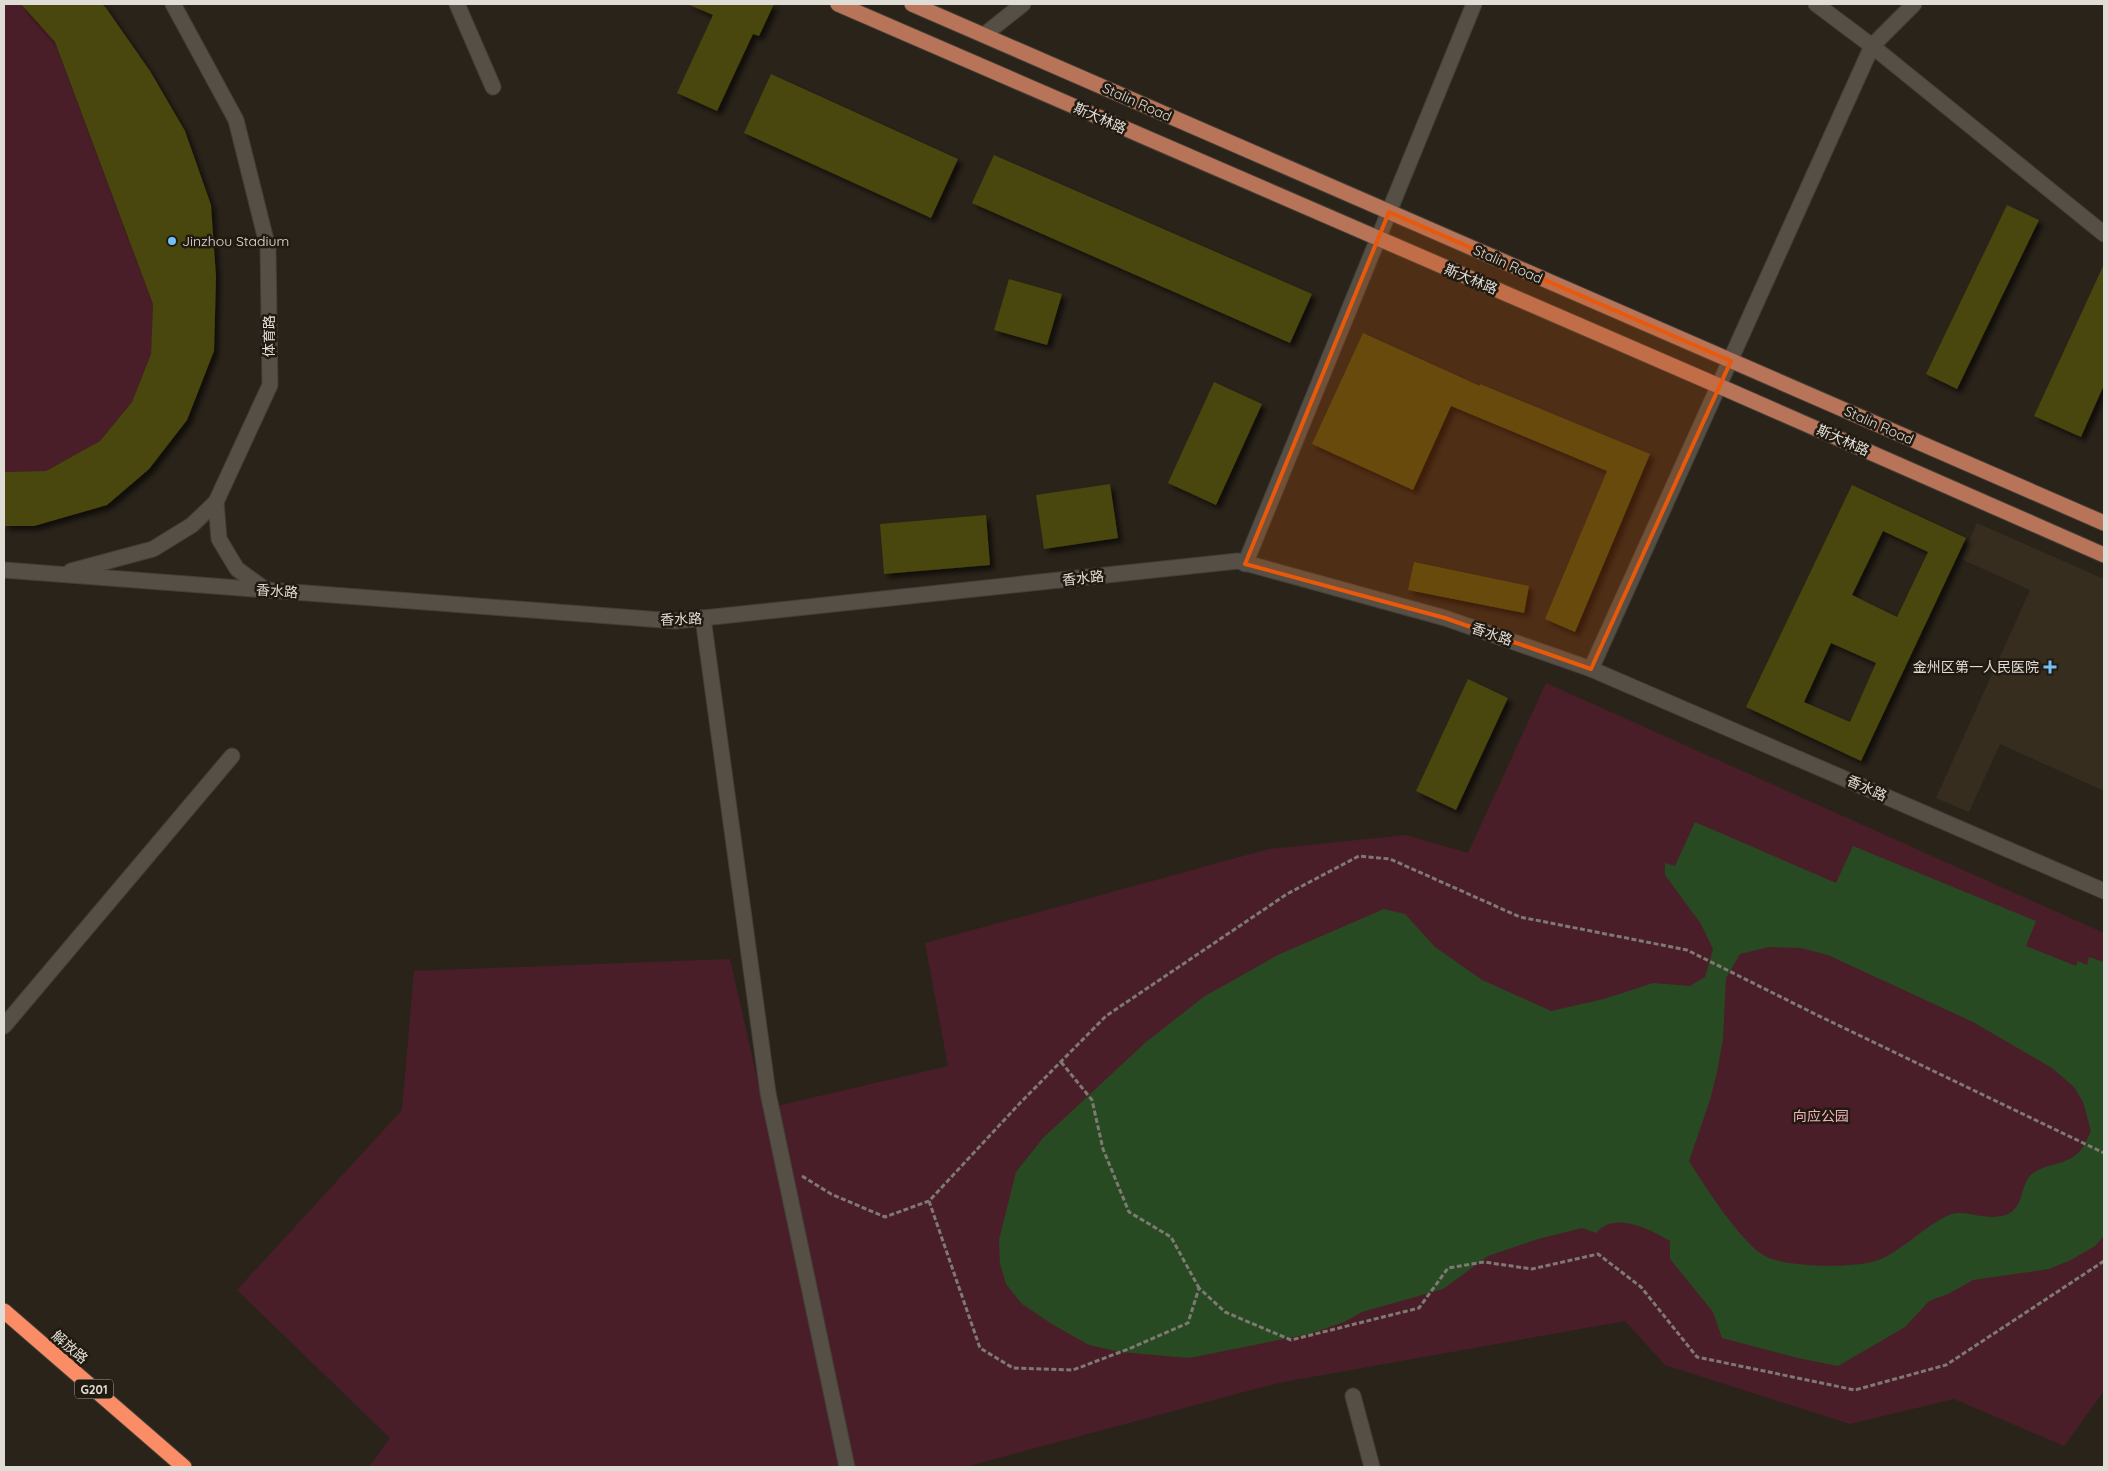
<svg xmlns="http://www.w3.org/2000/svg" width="2108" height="1471" font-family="Quicksand,'Noto Sans SC',sans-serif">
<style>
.built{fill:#362d1f}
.green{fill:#4a1e28}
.water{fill:#284a22;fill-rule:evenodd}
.building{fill:#48460b;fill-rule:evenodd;filter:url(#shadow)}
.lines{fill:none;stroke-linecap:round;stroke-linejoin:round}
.minor-casing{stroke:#433e37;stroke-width:17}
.major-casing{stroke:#433e37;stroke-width:17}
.highway-casing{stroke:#433e37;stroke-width:17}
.path{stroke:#7e7971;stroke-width:3;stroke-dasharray:5 2.5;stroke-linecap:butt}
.minor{stroke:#564f45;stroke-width:15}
.major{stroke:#b87458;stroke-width:15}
.highway{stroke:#fa8d65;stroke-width:15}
.marked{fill:#e8590c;fill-opacity:0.2;stroke:#e8590c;stroke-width:4;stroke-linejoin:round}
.poi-dot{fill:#74c0f6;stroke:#201a11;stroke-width:2}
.labels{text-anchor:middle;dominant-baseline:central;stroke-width:5;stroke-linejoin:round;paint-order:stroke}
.shield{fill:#201a11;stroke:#a6a29b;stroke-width:1}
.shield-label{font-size:12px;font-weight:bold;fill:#e0dcd6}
.street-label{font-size:14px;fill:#e0dcd6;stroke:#201a11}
.poi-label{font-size:14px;fill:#e0dcd6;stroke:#201a11;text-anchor:start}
.park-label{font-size:14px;fill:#f4adba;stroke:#201a11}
</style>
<defs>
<filter id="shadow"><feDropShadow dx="4.5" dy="4.5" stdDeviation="2.5" flood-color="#0009"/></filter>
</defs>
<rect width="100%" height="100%" fill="#2a231a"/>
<path class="built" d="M 1977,523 L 2104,579 L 2104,791 L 2000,744 L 1969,812 L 1936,798 L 2030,590 L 1961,559 Z"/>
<g class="green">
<path d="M 4,4 L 21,4 L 55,42 L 153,304 L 151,354 L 132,402 L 100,441 L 46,471 L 4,472 Z"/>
<path d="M 1546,683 L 2104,933 L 2104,1391 L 2064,1446 L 1954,1399 L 1850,1424 L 1665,1365 L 1625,1321 L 1278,1383 L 965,1467 L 369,1467 L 390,1438 L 237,1290 L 402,1110 L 414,971 L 730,959 L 764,1109 L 948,1066 L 925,943 L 1269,849 L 1406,835 L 1468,853 Z"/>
</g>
<path class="water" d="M 1695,822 L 1836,883 L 1853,846 L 2036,921 L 2026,946 L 2076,966 L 2078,961 L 2087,965 L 2089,957 L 2104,962 L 2104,1236 L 2095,1246 L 2071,1260 L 2049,1269 L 1973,1280 L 1948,1294 L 1929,1301 L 1905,1327 L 1838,1366 L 1798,1358 L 1722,1338 L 1713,1312 L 1670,1259 L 1670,1241 C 1649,1229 1615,1211 1596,1233 L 1582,1228 L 1538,1239 L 1488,1256 L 1443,1289 L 1362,1312 L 1344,1322 L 1309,1334 L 1189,1358 L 1120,1352 L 1089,1345 L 1052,1324 L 1022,1304 L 1006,1284 L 1000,1264 L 999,1240 L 1016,1172 L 1043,1138 L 1146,1042 L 1205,996 L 1280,954 L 1384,909 L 1405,914 L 1435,947 L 1482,980 L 1551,1011 L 1604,999 L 1653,983 L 1690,986 L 1705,977 L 1713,949 L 1701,924 L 1665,875 L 1665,863 L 1675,866 ZM 1769,947 L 1801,948 L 1828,955 L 1973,1022 L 2052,1068 L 2074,1087 L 2083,1102 L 2091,1131 C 2088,1137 2085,1145 2080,1151 C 2070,1164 2046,1164 2033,1173 C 2020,1182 2025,1206 2008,1214 C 1987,1223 1964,1208 1949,1215 C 1924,1226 1900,1253 1876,1261 C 1852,1268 1790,1268 1767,1257 C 1744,1247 1703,1184 1689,1161 L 1710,1100 L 1717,1072 L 1723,1039 L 1726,978 L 1740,954 Z"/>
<g class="building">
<path d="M 21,4 L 102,4 L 106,8 L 150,71 L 185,131 L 211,205 L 216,277 L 214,351 L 187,420 L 149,469 L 107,505 L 34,526 L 4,526 L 4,472 L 46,471 L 100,441 L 132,402 L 151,354 L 153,304 L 55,42 Z"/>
<path d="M 687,4 L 774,4 L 759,36 L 753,34 L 717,111 L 677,93 L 713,15 Z"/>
<path d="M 771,74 L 958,159 L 931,218 L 744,133 Z"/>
<path d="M 994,155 L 1312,294 L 1290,343 L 972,203 Z"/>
<path d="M 2007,205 L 2039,220 L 1957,389 L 1926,374 Z"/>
<path d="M 2104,264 L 2104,385 L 2081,437 L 2034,416 Z"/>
<path d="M 1009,279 L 1062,294 L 1047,345 L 994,330 Z"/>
<path d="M 1363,333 L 1480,386 L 1480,384 L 1650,454 L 1575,632 L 1545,619 L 1607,471 L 1451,406 L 1413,490 L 1312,444 Z"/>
<path d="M 1214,382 L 1262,404 L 1216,505 L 1168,483 Z"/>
<path d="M 1110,484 L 1118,538 L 1044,549 L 1036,495 Z"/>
<path d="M 1852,485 L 1966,538 L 1861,761 L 1746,707 ZM 1883,531 L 1928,552 L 1897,617 L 1852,595 ZM 1831,643 L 1876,663 L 1850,722 L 1804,702 Z"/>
<path d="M 986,515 L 990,565 L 884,574 L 880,524 Z"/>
<path d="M 1414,562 L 1529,586 L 1524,613 L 1408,590 Z"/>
<path d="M 1468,679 L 1508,698 L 1456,810 L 1416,791 Z"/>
</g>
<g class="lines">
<g class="minor-casing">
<g id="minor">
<path d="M 457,4 L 493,87"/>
<path d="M 1816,4 L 1872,46 L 2104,234"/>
<path d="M 984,35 L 1023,4"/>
<path d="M 216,502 L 219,539 L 237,569 L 266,590"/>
<path d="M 1245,564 L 1474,4"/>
<path d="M 4,570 L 675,621 L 1238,561 L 1445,618 L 1591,669 L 2104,891"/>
<path d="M 71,571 L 153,549 L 192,525 L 216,502 L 270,385 L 268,248 L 236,120 L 173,4"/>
<path d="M 703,618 L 768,1093 L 847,1467"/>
<path d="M 1591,669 L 1872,46 L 1914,4"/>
<path d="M 4,1026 L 232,756"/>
<path d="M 1353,1396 L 1372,1467"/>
</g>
</g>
<g class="major-casing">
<g id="major">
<path d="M 838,4 L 1719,386 L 2104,555"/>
<path d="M 912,4 L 2104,523"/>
</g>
</g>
<g class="highway-casing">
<path id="highway" d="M 4,1311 L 184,1467"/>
</g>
<g class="path">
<path d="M 1061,1062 L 1092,1100 L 1103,1149 L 1129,1212 L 1171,1237 L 1199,1288"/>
<path d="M 802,1176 L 831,1194 L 885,1217 L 929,1201 L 1021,1102 L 1106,1016 L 1287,894 L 1359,856 L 1390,859 L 1520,917 L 1687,950 L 1817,1015 L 2104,1153"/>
<path d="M 929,1201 L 980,1348 L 1013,1368 L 1073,1370 L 1131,1348 L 1188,1323 L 1199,1288 L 1225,1312 L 1291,1340 L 1419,1308 L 1448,1268 L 1484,1262 L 1532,1269 L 1598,1254 L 1641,1287 L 1697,1357 L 1855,1390 L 1946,1365 L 2104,1261"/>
</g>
<use href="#minor" class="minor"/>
<use href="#major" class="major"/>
<use href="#highway" class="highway"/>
</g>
<path class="marked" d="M 1389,212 L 1731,361 L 1591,669 L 1445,618 L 1245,564 Z"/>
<g class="poi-dot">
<circle cx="172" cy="241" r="5"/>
<path d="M2047.5 659.5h5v5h5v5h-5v5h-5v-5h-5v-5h5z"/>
</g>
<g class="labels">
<rect class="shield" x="75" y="1379.5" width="38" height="19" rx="4"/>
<g class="shield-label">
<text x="94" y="1389">G201</text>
</g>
<g class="street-label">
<text transform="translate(1137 102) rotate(24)">Stalin Road</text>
<text transform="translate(1100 118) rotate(24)">斯大林路</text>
<text transform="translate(1508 264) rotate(24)">Stalin Road</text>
<text transform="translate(1471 279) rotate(23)">斯大林路</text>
<text transform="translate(269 336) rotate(-90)">体育路</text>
<text transform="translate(1879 425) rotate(24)">Stalin Road</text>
<text transform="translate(1843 440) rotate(24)">斯大林路</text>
<text transform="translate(1083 578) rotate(-6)">香水路</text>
<text transform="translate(277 591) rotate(4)">香水路</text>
<text transform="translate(681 619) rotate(-2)">香水路</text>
<text transform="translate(1492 634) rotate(19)">香水路</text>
<text transform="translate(1867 788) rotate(24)">香水路</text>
<text transform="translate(70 1347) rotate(41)">解放路</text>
</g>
<g class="poi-label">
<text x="182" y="241">Jinzhou Stadium</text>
<text x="2039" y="667" text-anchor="end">金州区第一人民医院</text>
</g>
<g class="park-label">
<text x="1821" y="1116">向应公园</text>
</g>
</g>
<rect width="2108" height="1471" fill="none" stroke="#e0dcd6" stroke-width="10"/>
</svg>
